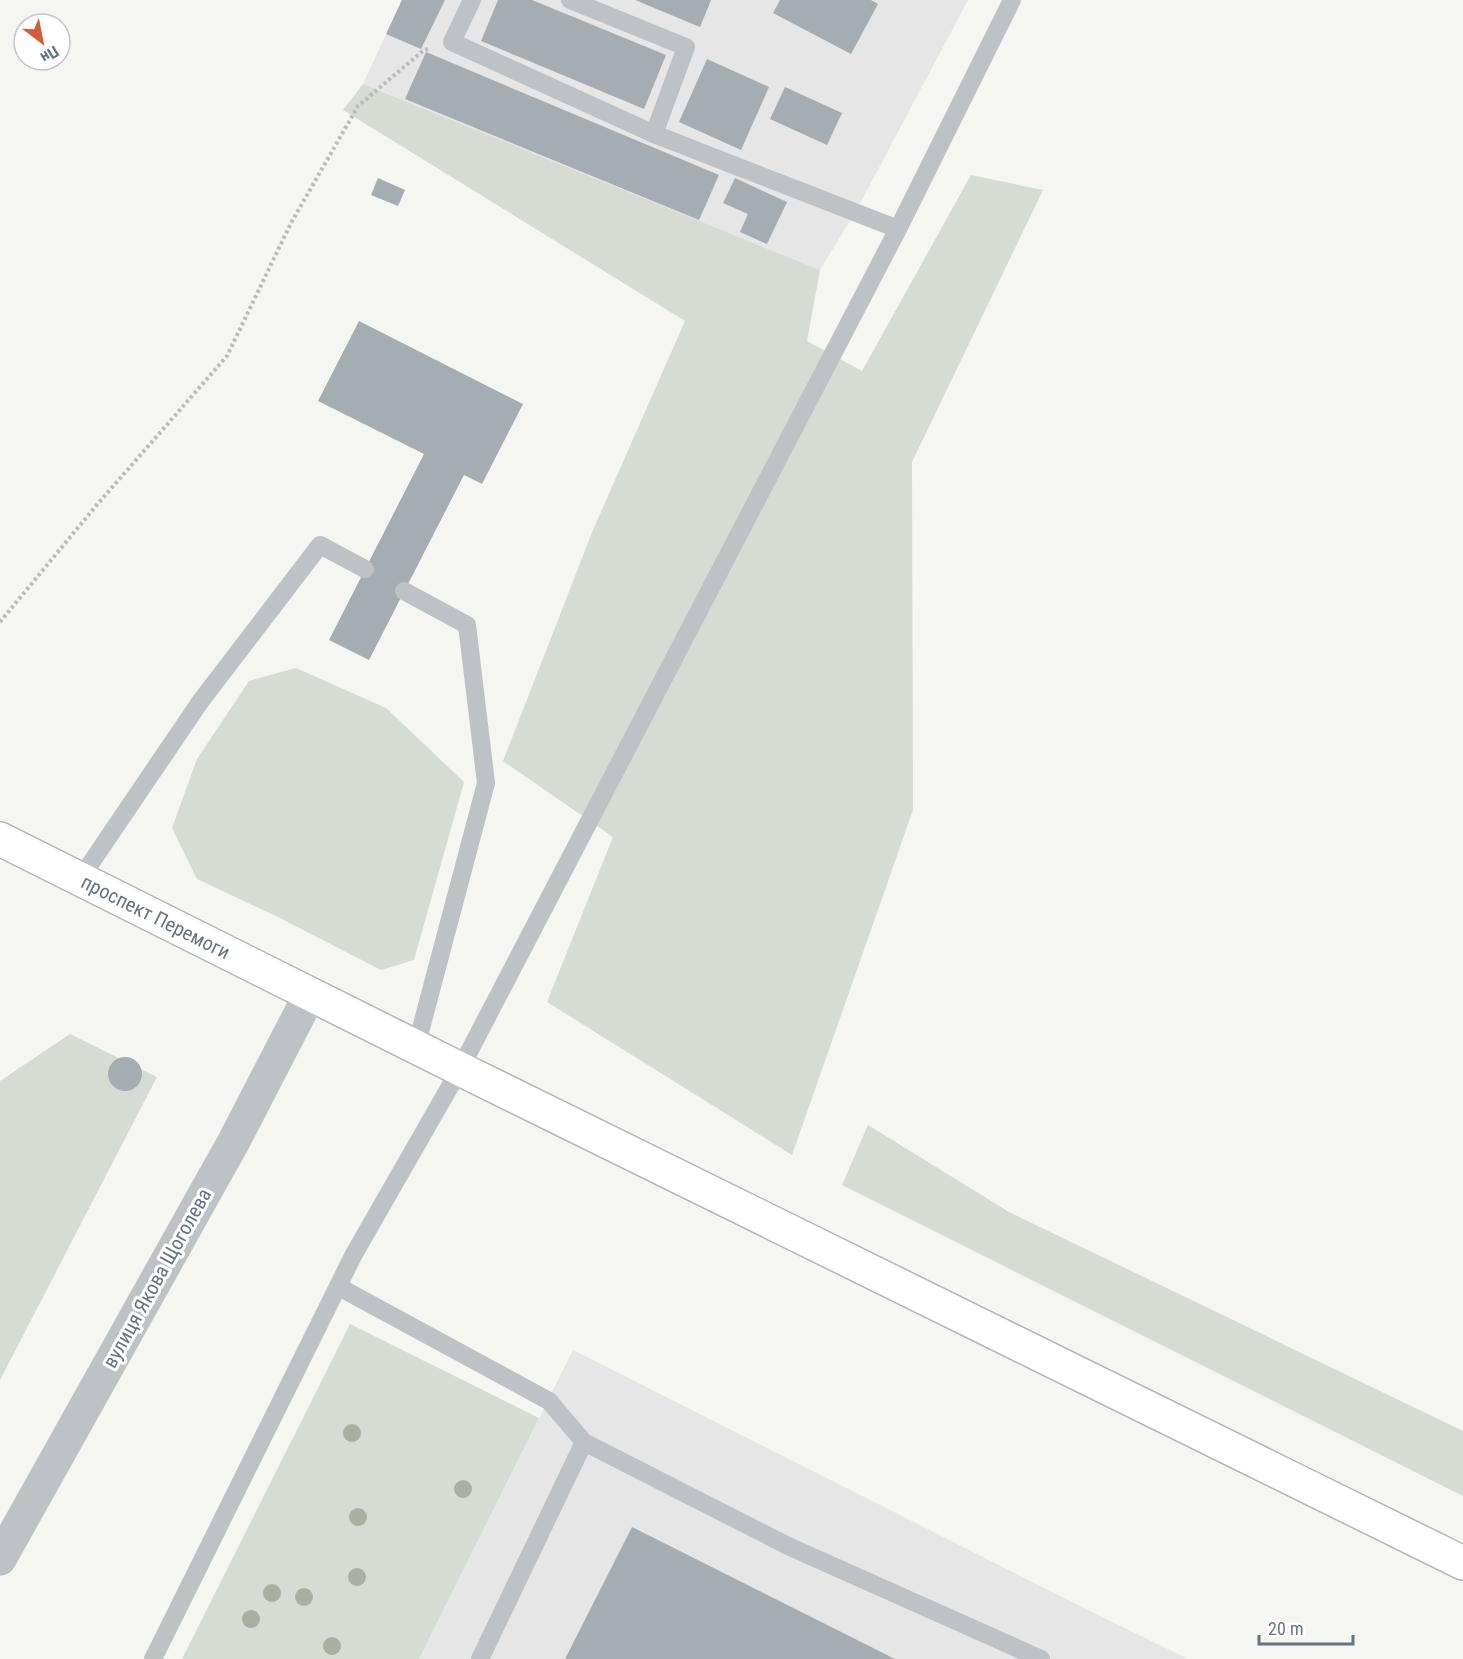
<svg xmlns="http://www.w3.org/2000/svg" width="1463" height="1659" font-family="'Roboto Condensed',sans-serif">
<style>
.built{fill:#e5e6e5}
.green{fill:#d6dbd3}
.building{fill:#a6adb2}
.lines{fill:none;stroke-linecap:round;stroke-linejoin:round}
.primary-casing{stroke:#b2b6b9;stroke-width:36}
.path{stroke:#b8bbbd;stroke-width:4;stroke-dasharray:3 3;stroke-linecap:butt}
.service{stroke:#bec2c5;stroke-width:18}
.minor{stroke:#bec2c5;stroke-width:33}
.primary{stroke:#fff;stroke-width:33}
.tree{fill:#a8b0a4}
.labels{text-anchor:middle;dominant-baseline:central;stroke-width:6;stroke-linejoin:round;paint-order:stroke}
.street-label{font-size:20px;fill:#677480;stroke:#fff}
</style>
<rect width="100%" height="100%" fill="#f5f5f2"/>
<g class="built">
<path d="M 402,0 L 968,0 L 856,211 L 820,270 L 363,84 Z"/>
<path d="M 573,1350 L 1086,1609 L 1188,1659 L 419,1659 Z"/>
</g>
<g class="green">
<path d="M 363,84 L 820,270 L 807,341 L 862,371 L 971,175 L 1043,190 L 912,462 L 913,810 L 792,1155 L 547,1002 L 613,837 L 503,761 L 593,530 L 685,321 L 343,110 Z"/>
<path d="M 296,668 L 386,708 L 464,782 L 414,960 L 381,970 L 278,917 L 197,879 L 172,828 L 197,759 L 249,681 Z"/>
<path d="M 70,1034 L 157,1077 L 0,1380 L 0,1081 Z"/>
<path d="M 868,1125 L 1009,1212 L 1463,1431 L 1463,1496 L 842,1185 Z"/>
<path d="M 350,1324 L 539,1418 L 419,1659 L 182,1659 Z"/>
</g>
<g class="building">
<path d="M 402,0 L 445,0 L 421,49 L 386,34 Z"/>
<path d="M 498,0 L 532,0 L 666,55 L 644,109 L 481,41 Z"/>
<path d="M 635,0 L 711,0 L 700,27 Z"/>
<path d="M 780,0 L 871,0 L 878,4 L 851,54 L 773,13 Z"/>
<path d="M 426,52 L 719,175 L 699,220 L 405,99 Z"/>
<path d="M 707,59 L 769,87 L 741,150 L 679,122 Z"/>
<path d="M 785,87 L 842,113 L 827,145 L 770,119 Z"/>
<path d="M 378,178 L 405,190 L 398,206 L 371,195 Z"/>
<path d="M 735,178 L 787,202 L 767,244 L 740,232 L 748,214 L 723,203 Z"/>
<path d="M 359,321 L 523,404 L 482,484 L 464,475 L 369,660 L 329,640 L 424,454 L 318,401 Z"/>
<circle cx="125" cy="1074" r="17"/>
<path d="M 632,1527 L 895,1659 L 565,1659 Z"/>
</g>
<g class="lines">
<g class="primary-casing">
<g id="primary">
<path id="s1" d="M 0,839 L 460,1069 L 1463,1563"/>
</g>
</g>
<path class="path" d="M 0,622 L 95,507 L 227,356 L 291,223 L 358,106 L 424,50 L 428,49"/>
<g class="service">
<path d="M 472,0 L 452,42 L 654,134 L 898,229"/>
<path d="M 570,0 L 686,47 L 654,134"/>
<path d="M 404,591 L 467,625 L 486,783 L 416,1047"/>
<path d="M 80,879 L 200,702 L 320,545 L 365,569"/>
<path d="M 339,1287 L 549,1401 L 584,1442 L 788,1546 L 1041,1659"/>
<path d="M 153,1659 L 354,1254 L 460,1069 L 898,229 L 1012,0"/>
<path d="M 480,1659 L 584,1442"/>
</g>
<path class="minor" d="M 0,1559 L 234,1141 L 310,994"/>
<use href="#primary" class="primary"/>
</g>
<g class="tree">
<circle cx="352" cy="1433" r="9"/>
<circle cx="463" cy="1489" r="9"/>
<circle cx="358" cy="1517" r="9"/>
<circle cx="357" cy="1577" r="9"/>
<circle cx="272" cy="1593" r="9"/>
<circle cx="304" cy="1597" r="9"/>
<circle cx="251" cy="1619" r="9"/>
<circle cx="332" cy="1646" r="9"/>
</g>
<g class="labels">
<g class="street-label">
<text stroke="none"><textPath href="#s1" startOffset="174">проспект Перемоги</textPath></text>
<text transform="translate(157 1278) rotate(-61)">вулиця Якова Щоголева</text>
</g>
</g>
<g transform="translate(42 42) rotate(148)"><circle r="28" fill="#ffffff" stroke="#c2c7cc" stroke-width="1.5"/>
<path d="M0-4.5L10 22L0 15L-10 22Z" fill="#cf5e37"/>
<text y="-9" font-size="16" font-weight="bold" text-anchor="middle" fill="#677480">Пн</text>
</g>
<path d="M1259 1635v9h94v-9" fill="none" stroke="#677480" stroke-width="3"/>
<text x="1268" y="1635" font-size="18" fill="#677480" stroke="#ffffff" stroke-width="4.5" paint-order="stroke">20 m</text>
</svg>
